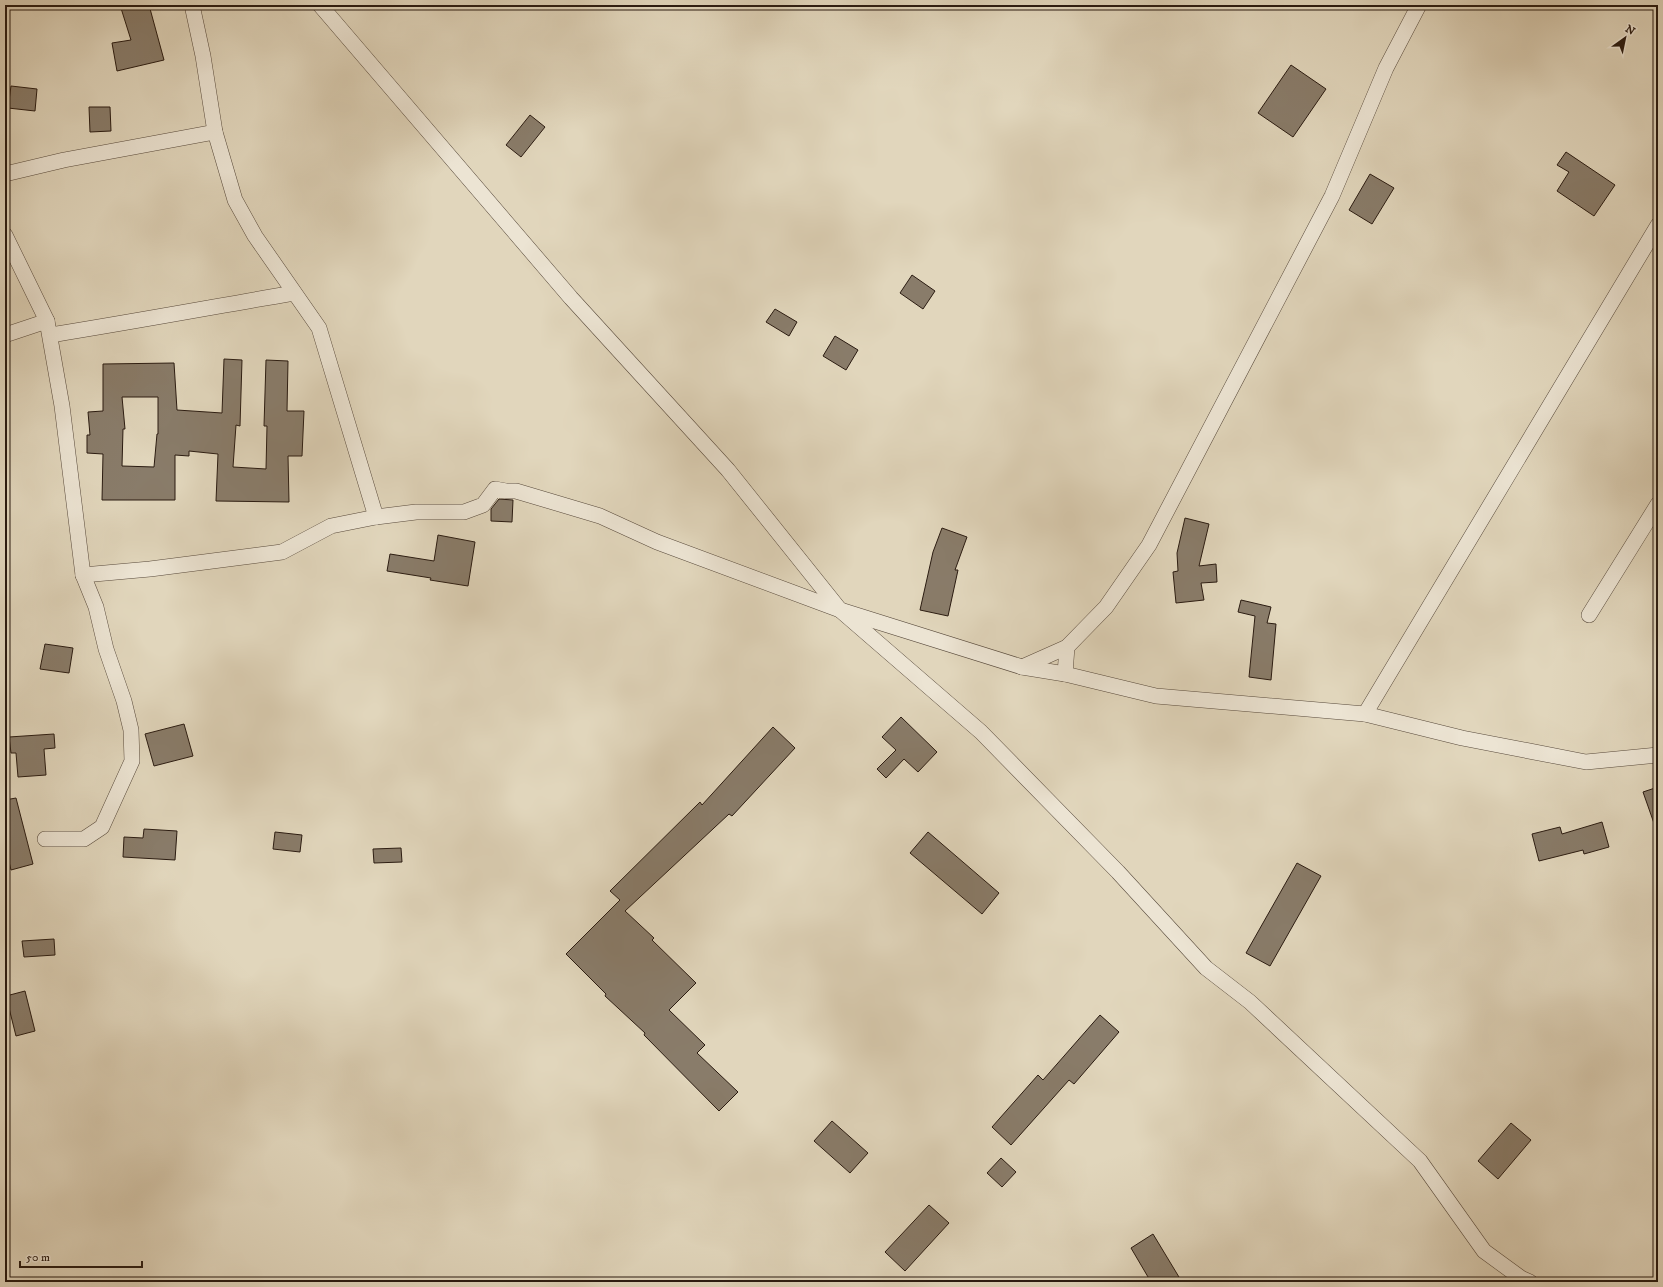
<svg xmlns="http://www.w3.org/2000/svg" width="1663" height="1287" font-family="'IM FELL DW Pica',serif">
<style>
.building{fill:#897c6a;stroke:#2a1b11;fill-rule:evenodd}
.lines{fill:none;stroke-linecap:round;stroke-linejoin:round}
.street-casing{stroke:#584a3c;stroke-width:16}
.street{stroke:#ece4d3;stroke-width:15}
</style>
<rect width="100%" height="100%" fill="#e1d6bc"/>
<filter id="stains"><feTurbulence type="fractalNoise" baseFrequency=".005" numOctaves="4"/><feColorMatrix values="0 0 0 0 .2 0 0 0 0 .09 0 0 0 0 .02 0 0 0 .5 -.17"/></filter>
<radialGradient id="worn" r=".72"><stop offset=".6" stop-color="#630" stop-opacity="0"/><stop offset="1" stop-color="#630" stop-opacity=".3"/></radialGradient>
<g class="building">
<path d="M 120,5 L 149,5 L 164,60 L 117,71 L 112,43 L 131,40 Z"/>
<path d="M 1291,65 L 1326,89 L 1293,137 L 1258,113 Z"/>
<path d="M 11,86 L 37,89 L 35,111 L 8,108 Z"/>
<path d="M 89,107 L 110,107 L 111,131 L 90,132 Z"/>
<path d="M 530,115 L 545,127 L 521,157 L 506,145 Z"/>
<path d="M 1566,152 L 1615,185 L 1594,216 L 1557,191 L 1569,172 L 1557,165 Z"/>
<path d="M 1370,174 L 1394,188 L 1372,224 L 1349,210 Z"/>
<path d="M 912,275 L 935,291 L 923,309 L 900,293 Z"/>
<path d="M 775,309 L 797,322 L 789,336 L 766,322 Z"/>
<path d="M 835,336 L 858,350 L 846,370 L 823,356 Z"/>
<path d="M 224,359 L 242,360 L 240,426 L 236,425 L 233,467 L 266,469 L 267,426 L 264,426 L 266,360 L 288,361 L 287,411 L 304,411 L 302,456 L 288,456 L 289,502 L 216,501 L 218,454 L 189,451 L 189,456 L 175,455 L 175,500 L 102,500 L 103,454 L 87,453 L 87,435 L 90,435 L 88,412 L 103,411 L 103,364 L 174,363 L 177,410 L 222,413 ZM 122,397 L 158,397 L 158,434 L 157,434 L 154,467 L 122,466 L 123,429 L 125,429 Z"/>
<path d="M 499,499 L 513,500 L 512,522 L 491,521 L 491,509 Z"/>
<path d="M 1185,518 L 1209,524 L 1199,566 L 1216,564 L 1217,582 L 1201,583 L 1204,600 L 1176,603 L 1173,572 L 1178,571 L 1177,553 Z"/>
<path d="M 942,528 L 967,537 L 955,570 L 958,570 L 948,616 L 920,610 L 933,552 Z"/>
<path d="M 438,535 L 475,542 L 468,586 L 430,580 L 431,578 L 387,571 L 390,554 L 434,561 Z"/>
<path d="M 1241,600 L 1271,607 L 1267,623 L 1276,624 L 1271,680 L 1249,677 L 1255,616 L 1238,612 Z"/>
<path d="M 45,644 L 73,648 L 69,673 L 40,669 Z"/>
<path d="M 901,717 L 937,752 L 918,772 L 904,759 L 886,778 L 877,769 L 896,750 L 882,737 Z"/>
<path d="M 184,724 L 193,756 L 154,766 L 145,734 Z"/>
<path d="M 773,727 L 795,748 L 732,816 L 729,814 L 625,911 L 654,938 L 652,940 L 696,983 L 669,1010 L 705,1045 L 697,1053 L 738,1092 L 719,1111 L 644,1035 L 645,1033 L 605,996 L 606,994 L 566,954 L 620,900 L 610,891 L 700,802 L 702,805 Z"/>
<path d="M 54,734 L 55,748 L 44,749 L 46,775 L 18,777 L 16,753 L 11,753 L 9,737 Z"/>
<path d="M 1658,787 L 1658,828 L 1656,829 L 1643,792 Z"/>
<path d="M 16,798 L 33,864 L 11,870 L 5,845 L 5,800 Z"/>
<path d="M 1602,822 L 1609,847 L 1584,854 L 1583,850 L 1539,861 L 1532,834 L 1560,827 L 1562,834 Z"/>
<path d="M 144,829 L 177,831 L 175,860 L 123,857 L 124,837 L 143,838 Z"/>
<path d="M 275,832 L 302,835 L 300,852 L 273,849 Z"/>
<path d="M 928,832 L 999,893 L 982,914 L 910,853 Z"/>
<path d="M 401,848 L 402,862 L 374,863 L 373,849 Z"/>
<path d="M 1297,863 L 1321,876 L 1270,966 L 1246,953 Z"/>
<path d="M 54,939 L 55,955 L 24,957 L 22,941 Z"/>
<path d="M 25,991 L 35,1031 L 16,1036 L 6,996 Z"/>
<path d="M 1100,1015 L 1119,1032 L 1074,1084 L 1069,1080 L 1011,1145 L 992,1127 L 1038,1075 L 1043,1080 Z"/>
<path d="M 832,1121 L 868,1153 L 850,1173 L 814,1141 Z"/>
<path d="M 1511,1123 L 1531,1140 L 1498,1179 L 1478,1161 Z"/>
<path d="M 1001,1158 L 1016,1172 L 1002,1187 L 987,1173 Z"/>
<path d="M 929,1205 L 949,1223 L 905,1271 L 885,1252 Z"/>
<path d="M 1153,1234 L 1182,1282 L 1151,1282 L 1131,1248 Z"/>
</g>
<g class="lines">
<g class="street-casing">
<g id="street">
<path d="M 192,5 L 203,56 L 215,132 L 235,200 L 255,236 L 319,328 L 376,517"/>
<path d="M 320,5 L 571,298 L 728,470 L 840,610 L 981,732 L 1118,872 L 1206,968 L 1250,1002 L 1420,1161 L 1484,1251 L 1521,1278 L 1530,1282"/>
<path d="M 5,174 L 64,160 L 215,132"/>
<path d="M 5,235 L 47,321 L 62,406 L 83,575 L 96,607 L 106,649 L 124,701 L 131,730 L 132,761 L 102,827 L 84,839 L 45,839"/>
<path d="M 5,335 L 47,321"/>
<path d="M 51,335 C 132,322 213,307 294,293"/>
<path d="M 83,575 L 150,569 L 282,552 L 331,526 L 376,517 L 416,512 L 464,512 L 483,505 L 495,489 L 506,491 L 516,491 L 600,516 L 657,542 L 840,610 L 1022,667 L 1065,674 L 1156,696 L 1365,714 L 1462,738 L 1586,762 L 1658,755"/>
<path d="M 1589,615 L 1658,504"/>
<path d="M 1022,667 L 1067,647 L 1106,607 L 1149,545 L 1332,196 L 1386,68 L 1419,5"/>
<path d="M 1065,674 L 1067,647"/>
<path d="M 1365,714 L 1658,225"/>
</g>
</g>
<use href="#street" class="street"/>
</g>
<rect width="1663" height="1287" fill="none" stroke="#e1d6bc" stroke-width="20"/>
<rect x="6" y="6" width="1651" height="1275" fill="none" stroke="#2a1b11" stroke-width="2"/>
<rect x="10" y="10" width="1643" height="1267" fill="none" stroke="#2a1b11"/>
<g transform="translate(1625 38) rotate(33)" stroke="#ece4d3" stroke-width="3" paint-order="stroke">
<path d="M0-3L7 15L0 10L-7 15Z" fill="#2a1b11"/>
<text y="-6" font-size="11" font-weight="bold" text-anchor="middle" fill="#2a1b11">N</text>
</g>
<path d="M20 1261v6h122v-6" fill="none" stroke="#2a1b11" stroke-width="2"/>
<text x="26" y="1261" font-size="12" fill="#2a1b11" stroke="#ece4d3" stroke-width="3" paint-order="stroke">50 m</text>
<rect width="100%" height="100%" filter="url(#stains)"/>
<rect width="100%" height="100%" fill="url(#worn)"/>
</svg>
